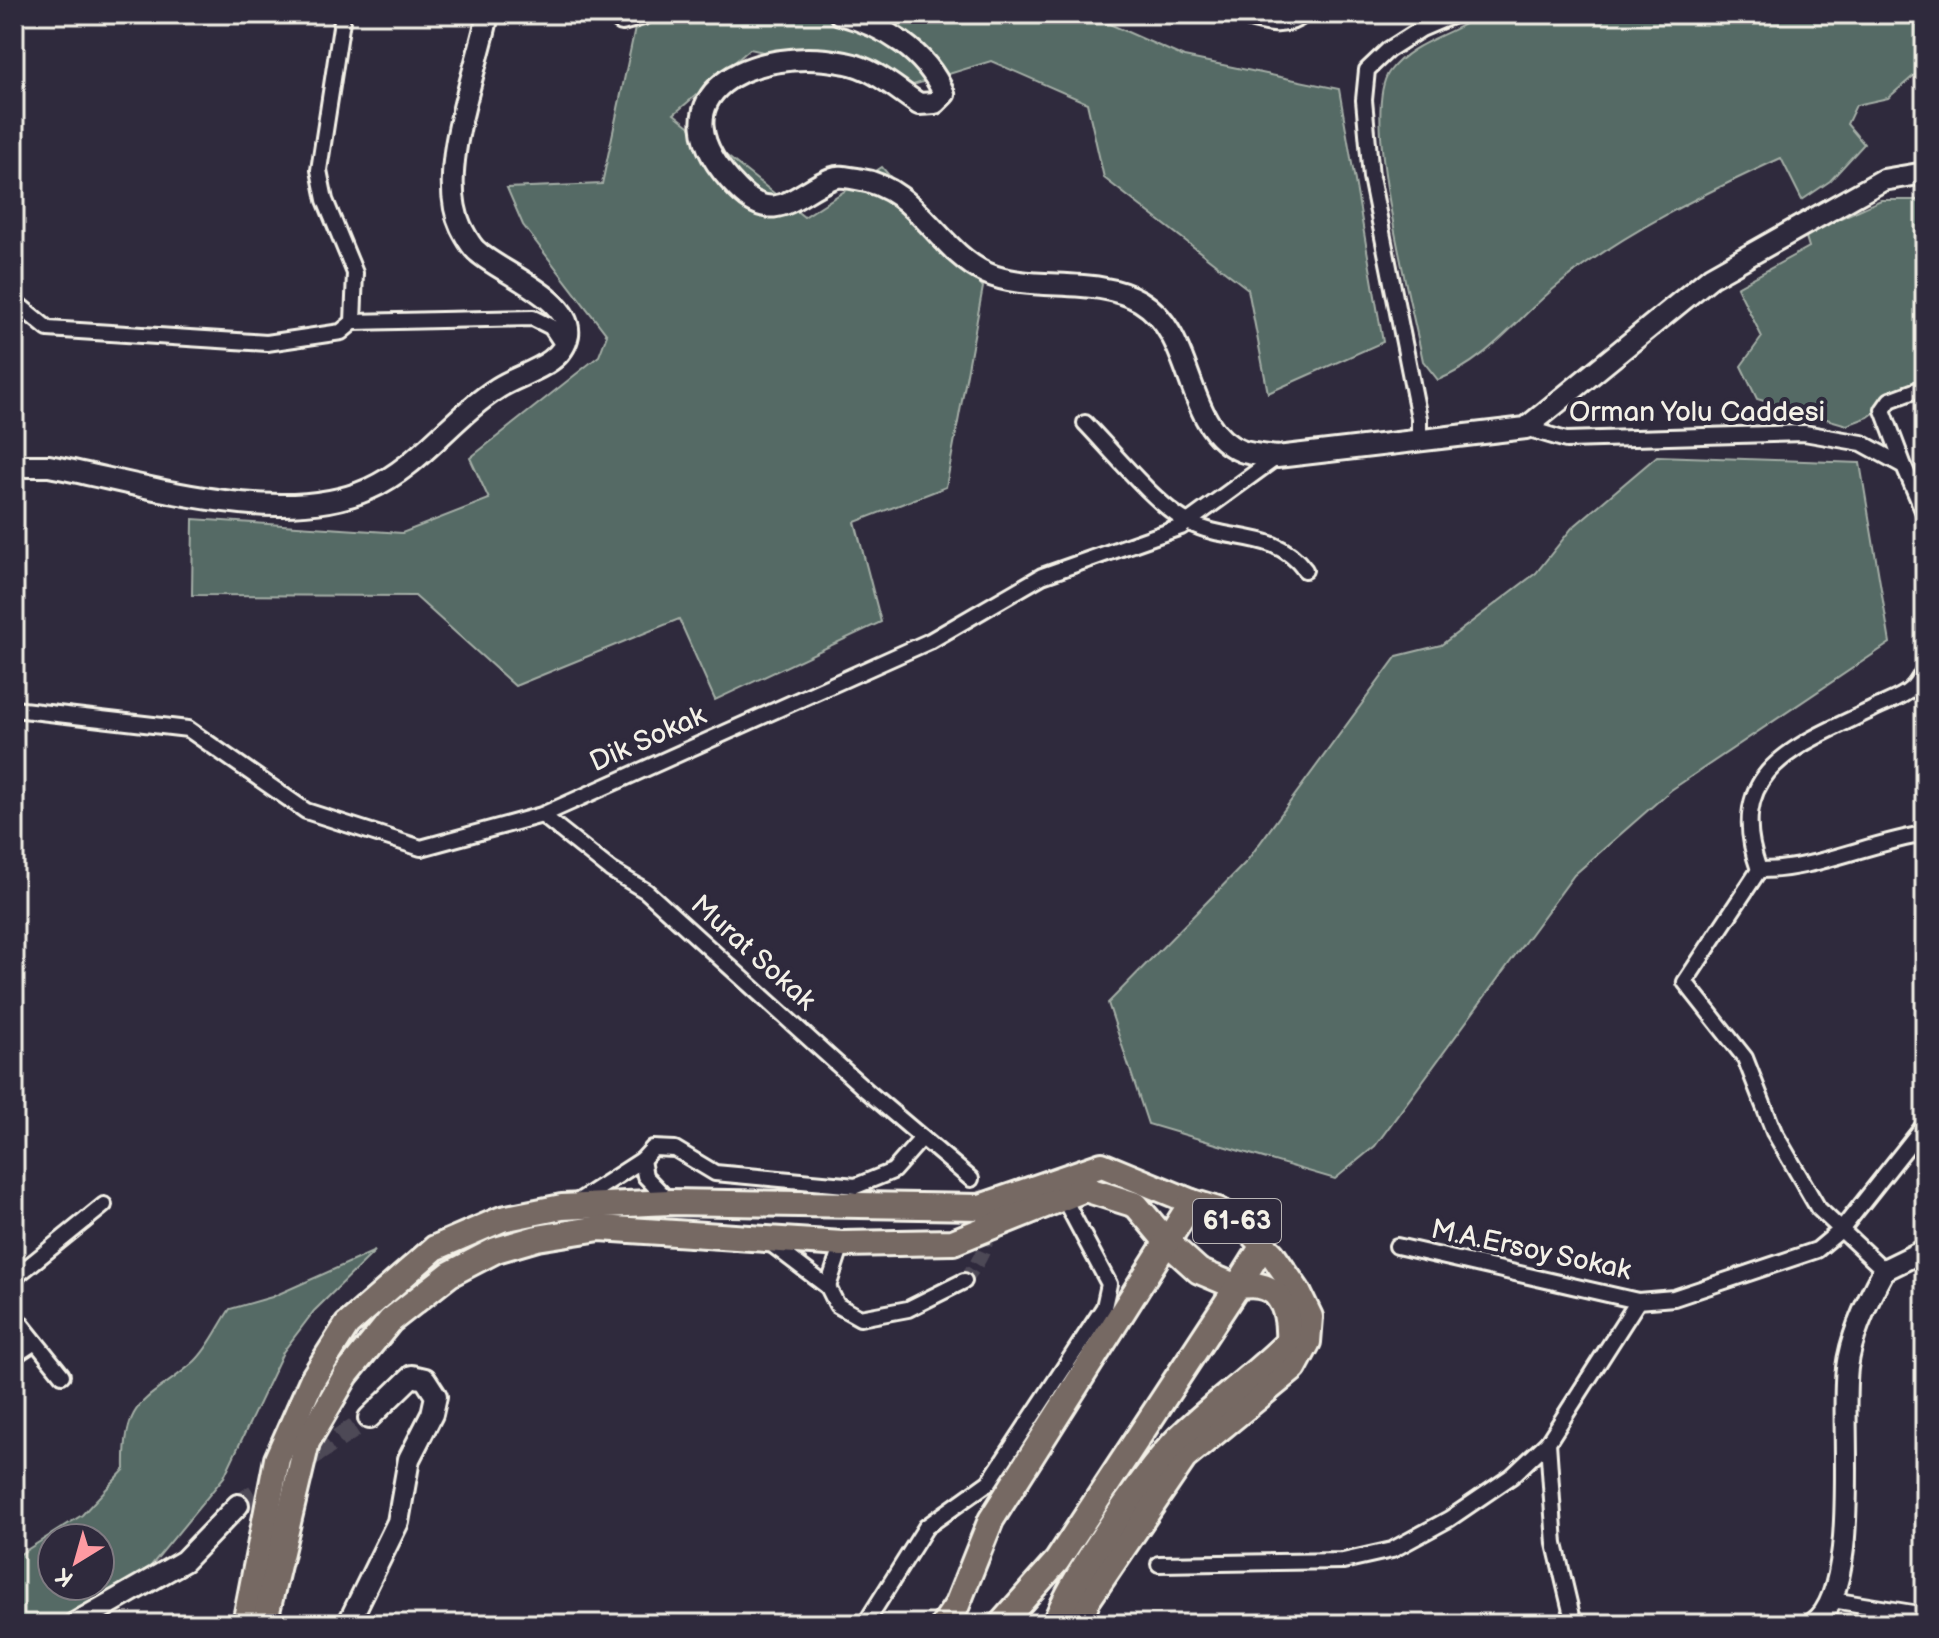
<svg xmlns="http://www.w3.org/2000/svg" width="1939" height="1638" font-family="'Balsamiq Sans',sans-serif">
<style>
.green{fill:#556a65;stroke:#a4aea6;stroke-width:2;fill-rule:evenodd}
.lines{fill:none;stroke-linecap:round;stroke-linejoin:round}
.street-tunnel{stroke:#4d4857;stroke-width:14;stroke-dasharray:14 7;stroke-linecap:butt}
.secondary-tunnel{stroke:#4d4857;stroke-width:20;stroke-dasharray:20 10;stroke-linecap:butt}
.street-casing{stroke:#f4f1e8;stroke-width:20}
.secondary-casing{stroke:#f4f1e8;stroke-width:26}
.primary-casing{stroke:#f4f1e8;stroke-width:30}
.street{stroke:#2f2a3d;stroke-width:14}
.secondary{stroke:#2f2a3d;stroke-width:20}
.primary{stroke:#766964;stroke-width:24}
.labels{text-anchor:middle;dominant-baseline:central;stroke-width:8;stroke-linejoin:round;paint-order:stroke}
.shield{fill:#2f2a3d;stroke:#b9b5b5;stroke-width:2}
.shield-label{font-size:26px;font-weight:bold;fill:#f4f1e8}
.street-label{font-size:28px;fill:#f4f1e8;stroke:#2f2a3d}
</style>
<rect width="100%" height="100%" fill="#2f2a3d"/>
<filter id="ink" filterUnits="userSpaceOnUse"><feTurbulence type="fractalNoise" baseFrequency=".0125" numOctaves="2"/><feDisplacementMap in="SourceGraphic" scale="16" xChannelSelector="R" yChannelSelector="G"/><feConvolveMatrix kernelMatrix="1 2 1 2 8 2 1 2 1" color-interpolation-filters="sRGB"/></filter>
<g filter="url(#ink)">
<g class="green">
<path d="M 638,14 L 1087,14 L 1184,57 L 1339,89 L 1383,342 L 1268,393 L 1248,289 L 1104,178 L 1087,103 L 991,61 L 913,85 L 750,49 L 674,114 L 804,217 L 882,167 L 983,287 L 946,487 L 855,522 L 881,622 L 715,700 L 679,619 L 515,686 L 415,596 L 192,595 L 193,519 L 402,533 L 489,499 L 470,458 L 599,356 L 607,335 L 523,225 L 507,188 L 602,184 Z"/>
<path d="M 1481,14 L 1925,14 L 1925,66 L 1888,98 L 1856,105 L 1847,124 L 1864,144 L 1830,181 L 1802,200 L 1781,158 C 1709,191 1625,232 1562,282 C 1518,316 1491,359 1438,380 L 1423,361 C 1412,306 1360,114 1389,72 C 1412,41 1451,36 1481,14 Z"/>
<path d="M 1881,200 L 1925,200 L 1925,377 L 1868,417 L 1847,425 L 1757,399 L 1741,366 L 1762,337 L 1737,287 L 1809,247 L 1805,234 Z"/>
<path d="M 1657,456 L 1860,463 L 1890,643 L 1671,790 L 1574,875 L 1375,1146 L 1335,1179 L 1148,1124 L 1108,1003 L 1246,862 L 1397,656 L 1441,645 L 1536,573 L 1572,528 Z"/>
<path d="M 375,1251 L 314,1311 L 283,1352 L 224,1477 L 150,1567 L 51,1624 L 14,1624 L 14,1558 L 82,1515 L 125,1469 C 123,1395 149,1402 195,1361 C 209,1348 219,1325 230,1309 L 272,1297 ZM 100,1538 L 100,1586 L 52,1586 L 52,1538 Z"/>
</g>
<g class="lines">
<path class="street-tunnel" d="M 964,1281 C 997,1240 991,1223 971,1179"/>
<path class="secondary-tunnel" d="M 238,1505 L 369,1418"/>
<g class="street-casing">
<g id="street">
<path d="M 1233,14 C 1258,21 1283,33 1305,14"/>
<path d="M 14,301 L 48,329 L 267,343 L 341,332 L 353,322 L 355,273 L 325,200 L 319,170 L 343,14"/>
<path d="M 353,322 L 533,318 L 551,327 L 563,345"/>
<path d="M 1085,423 C 1111,450 1157,506 1188,522 C 1230,544 1274,528 1305,570"/>
<path d="M 1526,428 L 1566,440 L 1804,433 L 1862,443 L 1904,466 L 1925,515"/>
<path d="M 1419,441 L 1419,418 L 1371,177 L 1364,100 L 1367,70 L 1388,50 L 1421,29 L 1456,14"/>
<path d="M 1904,466 L 1883,410 L 1890,400 L 1925,387"/>
<path d="M 14,709 L 188,729 L 306,811 L 421,848 L 542,815 L 930,641 L 1042,576 L 1181,527 L 1277,457"/>
<path d="M 542,815 L 611,870 L 646,891 L 867,1091 L 971,1179"/>
<path d="M 1759,870 L 1685,982 L 1745,1058 L 1774,1132 L 1818,1208 L 1884,1270"/>
<path d="M 1759,870 C 1723,769 1797,746 1873,709 C 1884,703 1902,698 1911,689 C 1917,684 1921,675 1925,668"/>
<path d="M 1759,870 C 1812,871 1871,842 1925,834"/>
<path d="M 642,1160 L 645,1176 L 669,1201"/>
<path d="M 574,1204 L 642,1160 L 653,1148 L 675,1149 L 715,1173 L 856,1186 L 893,1171 L 922,1138"/>
<path d="M 766,1240 L 828,1287 L 837,1305 L 860,1318 L 908,1309 L 964,1281"/>
<path d="M 1397,1246 L 1638,1301 L 1674,1298 L 1817,1250 L 1842,1229 L 1925,1124"/>
<path d="M 14,1278 L 104,1205"/>
<path d="M 828,1287 L 842,1244"/>
<path d="M 14,1315 L 62,1375"/>
<path d="M 14,1356 L 35,1342"/>
<path d="M 1159,1564 L 1343,1561 L 1392,1550 L 1449,1519 L 1512,1476 L 1548,1442"/>
<path d="M 1832,1600 L 1925,1615"/>
<path d="M 865,1624 L 926,1527 L 989,1482 L 1104,1307 L 1109,1284 L 1064,1199"/>
<path d="M 1574,1624 L 1555,1544 L 1548,1442 L 1638,1301"/>
</g>
</g>
<g class="secondary-casing">
<g id="secondary">
<path d="M 615,14 L 622,20 L 643,14"/>
<path d="M 840,14 C 884,26 926,51 944,94 L 935,103 L 919,104 C 896,89 874,68 846,63 C 756,44 644,94 738,189 C 776,228 796,192 833,178 C 840,175 849,178 857,179 C 917,187 936,249 986,273 C 1029,293 1096,275 1140,301 C 1198,336 1182,427 1241,451 C 1252,455 1266,455 1277,457 L 1526,428 L 1711,277 L 1883,180 L 1925,173"/>
<path d="M 14,466 L 49,466 C 143,484 280,529 369,489 C 420,466 452,417 498,388 C 520,373 562,367 568,335 C 573,299 499,272 478,252 C 471,247 465,235 461,227 C 435,172 477,72 488,14"/>
<path d="M 74,1624 L 184,1561 L 238,1505"/>
<path d="M 348,1624 L 398,1522 L 409,1459 L 432,1414 L 436,1396 L 425,1379 L 412,1376 L 369,1418"/>
<path d="M 1813,1624 C 1862,1592 1840,1424 1847,1368 C 1851,1334 1868,1299 1884,1270 L 1925,1250"/>
</g>
</g>
<g class="primary-casing">
<g id="primary">
<path d="M 245,1624 L 277,1459 L 312,1380 L 347,1325 L 435,1248 L 502,1219 L 562,1207 L 670,1202 L 980,1207 L 1102,1165 L 1192,1202"/>
<path d="M 264,1624 L 307,1442 L 346,1375 L 390,1321 L 450,1274 L 496,1250 L 537,1238 L 600,1228 L 842,1244 L 953,1242 L 1085,1189 L 1136,1205 L 1167,1242 L 1199,1271 L 1237,1287 L 1264,1244"/>
<path d="M 944,1624 L 957,1605 L 991,1520 L 1192,1202 L 1218,1210 L 1241,1223 L 1272,1254 L 1297,1290 L 1310,1317 L 1308,1342 L 1294,1368 L 1184,1458 L 1087,1601 L 1079,1624"/>
<path d="M 1001,1624 L 1057,1561 L 1237,1287 C 1278,1278 1290,1306 1288,1342 C 1256,1374 1219,1400 1186,1431 C 1151,1462 1070,1580 1055,1624"/>
</g>
</g>
<use href="#street" class="street"/>
<use href="#secondary" class="secondary"/>
<use href="#primary" class="primary"/>
</g>
</g>
<g class="labels">
<rect class="shield" x="1193" y="1199" width="88" height="44" rx="6"/>
<g class="shield-label">
<text x="1237" y="1221">61-63</text>
</g>
<g class="street-label">
<text x="1697" y="412">Orman Yolu Caddesi</text>
<text transform="translate(648 739) rotate(-24)">Dik Sokak</text>
<text transform="translate(753 953) rotate(42)">Murat Sokak</text>
<text transform="translate(1531 1250) rotate(12)">M.A.Ersoy Sokak</text>
</g>
</g>
<rect width="1939" height="1638" fill="none" stroke="#2f2a3d" stroke-width="48"/>
<rect x="24" y="24" width="1891" height="1590" fill="none" stroke="#f4f1e8" stroke-width="3" filter="url(#ink)"/>
<g transform="translate(76 1562) rotate(217)"><circle r="38" fill="#2f2a3d" stroke="#7e7a81" stroke-width="2"/>
<path d="M0-6L14 30L0 20L-14 30Z" fill="#ff9aa2"/>
<text y="-12" font-size="22" font-weight="bold" text-anchor="middle" fill="#f4f1e8">K</text>
</g>
</svg>
